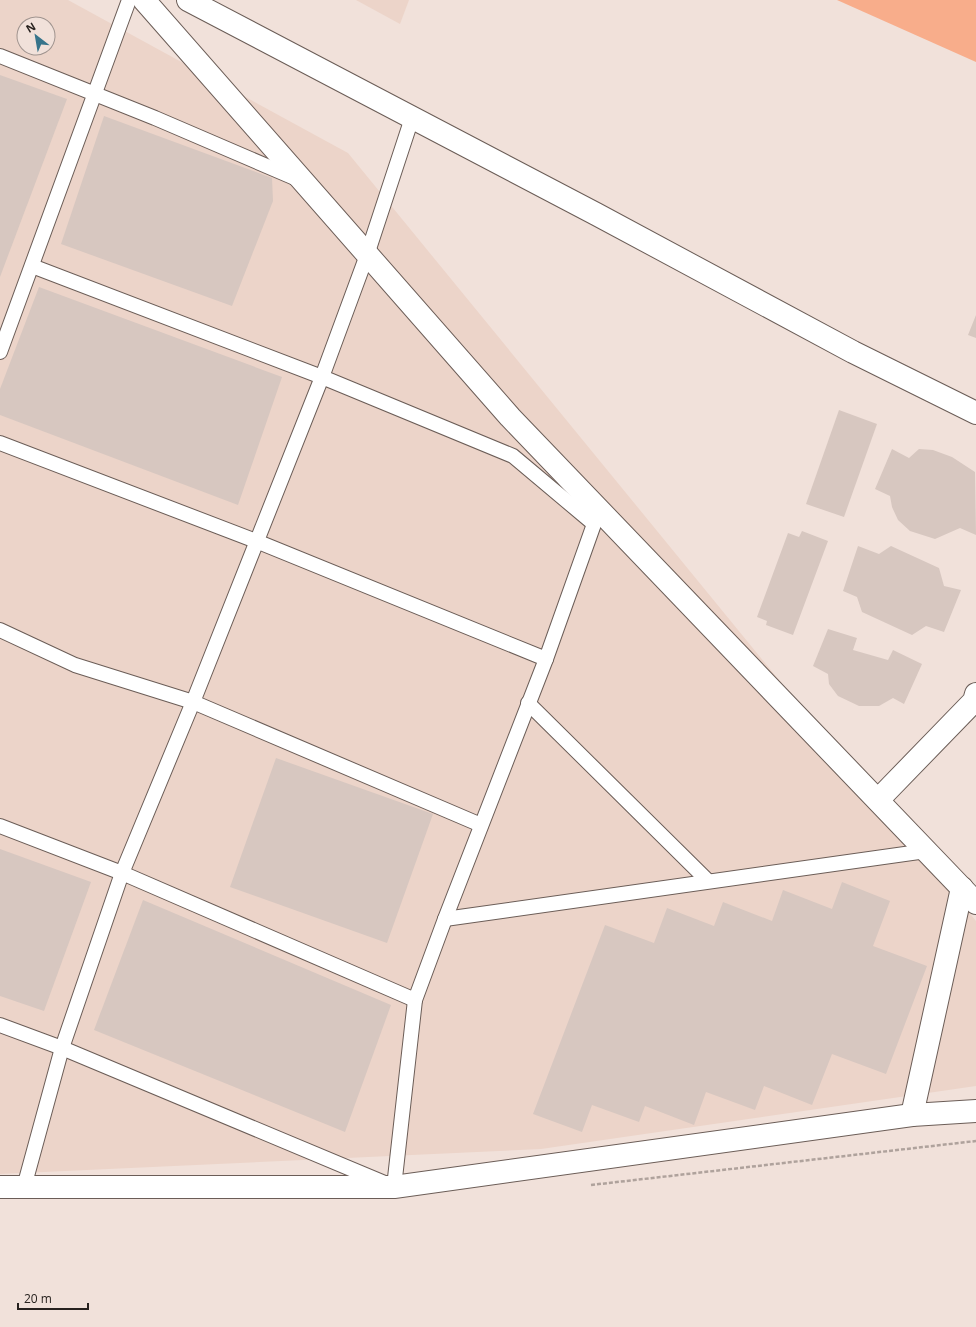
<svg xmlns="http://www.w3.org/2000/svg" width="976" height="1327" font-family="'Open Sans',sans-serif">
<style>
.built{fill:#ecd4c9;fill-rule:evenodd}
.green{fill:#f8ad8b}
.building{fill:#d7c7c0}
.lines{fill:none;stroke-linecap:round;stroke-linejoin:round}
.lane-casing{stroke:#6b5d57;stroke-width:16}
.street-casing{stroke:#6b5d57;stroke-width:24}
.secondary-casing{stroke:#6b5d57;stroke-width:24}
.path{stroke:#afa29c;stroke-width:2.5;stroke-dasharray:4 2;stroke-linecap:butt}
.lane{stroke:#fff;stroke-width:14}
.street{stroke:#fff;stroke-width:22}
.secondary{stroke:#fff;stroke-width:22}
</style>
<rect width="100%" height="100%" fill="#f1e1da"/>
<g class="built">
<path d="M 0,0 L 68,0 L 348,153 L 976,921 L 976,1086 L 541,1149 L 0,1174 ZM 24,24 L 48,24 L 48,48 L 24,48 Z"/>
<path d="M 356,0 L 409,0 L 400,24 Z"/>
</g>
<path class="green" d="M 837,0 L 976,0 L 976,62 Z"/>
<g class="building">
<path d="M 0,75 L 67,99 L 0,277 Z"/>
<path d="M 104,116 L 272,178 L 273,201 L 232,306 L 61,244 Z"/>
<path d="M 39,287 L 282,377 L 238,505 L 0,415 L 0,389 Z"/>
<path d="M 976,315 L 976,338 L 968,335 Z"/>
<path d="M 839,410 L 877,424 L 844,517 L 806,504 Z"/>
<path d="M 892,449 L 909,458 L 919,449 L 933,450 L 952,457 L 975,472 L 976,535 L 960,528 L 935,539 L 910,531 L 898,520 L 892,507 L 890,496 L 875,489 Z"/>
<path d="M 802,531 L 828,541 L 793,635 L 766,625 L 767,621 L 757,617 L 788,533 L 799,537 Z"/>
<path d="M 858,546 L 879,554 L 891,546 L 939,568 L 944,586 L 961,590 L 944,632 L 926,626 L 912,635 L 862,612 L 857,597 L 843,591 Z"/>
<path d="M 828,629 L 857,638 L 853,650 L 888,660 L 893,650 L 922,664 L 904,704 L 893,698 L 879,706 L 859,706 L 838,696 L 829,684 L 828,674 L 813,666 Z"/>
<path d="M 276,758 L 433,814 L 387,943 L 230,887 Z"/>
<path d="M 0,849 L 91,882 L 44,1011 L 0,996 Z"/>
<path d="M 842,882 L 890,901 L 873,946 L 927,966 L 886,1074 L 832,1054 L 812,1105 L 764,1086 L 755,1110 L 706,1092 L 694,1125 L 645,1106 L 639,1122 L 592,1105 L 582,1132 L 533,1114 L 605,925 L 654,943 L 667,908 L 714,926 L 723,902 L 772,921 L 783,890 L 832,909 Z"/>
<path d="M 143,900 L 391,1005 L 345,1132 L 94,1030 Z"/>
</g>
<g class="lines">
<g class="lane-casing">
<g id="lane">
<path d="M 0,56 L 155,118 L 297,179"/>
<path d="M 32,266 L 322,377 L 513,456 L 594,524"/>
<path d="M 0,352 L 129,0"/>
<path d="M 0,443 L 256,541 L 546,659"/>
<path d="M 0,630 L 75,665 L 193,702 L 481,825"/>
<path d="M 528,703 L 708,881"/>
<path d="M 0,826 L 122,873 L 415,1000"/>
<path d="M 445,919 L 926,851"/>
<path d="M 0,1025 L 62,1048 L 394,1187 L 415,1000 L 445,919 L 546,659 L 599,510"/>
<path d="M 24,1187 L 62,1048 L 122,873 L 193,702 L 322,377 L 367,255 L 412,118"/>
</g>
</g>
<g class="street-casing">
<g id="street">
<path d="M 144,0 L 510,417 L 976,903"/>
<path d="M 878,800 L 974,701 L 976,694"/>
<path d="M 912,1115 L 962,888"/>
<path d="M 0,1187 L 394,1187 L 912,1115 L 976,1111"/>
</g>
</g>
<g class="secondary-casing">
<path id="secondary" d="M 188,0 L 596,214 L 853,352 L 976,413"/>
</g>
<path class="path" d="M 591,1185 L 976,1141"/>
<use href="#lane" class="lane"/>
<use href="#street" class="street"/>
<use href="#secondary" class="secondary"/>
</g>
<g transform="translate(36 36) rotate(329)"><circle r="19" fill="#f1e1da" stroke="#a0948f"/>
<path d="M0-3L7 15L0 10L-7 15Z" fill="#37748b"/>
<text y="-6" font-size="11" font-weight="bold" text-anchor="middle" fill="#27211e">N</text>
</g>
<path d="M18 1303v6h70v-6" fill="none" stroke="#27211e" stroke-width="2"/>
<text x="24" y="1303" font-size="12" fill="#27211e" stroke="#f1e1da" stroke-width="3" paint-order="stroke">20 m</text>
</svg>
